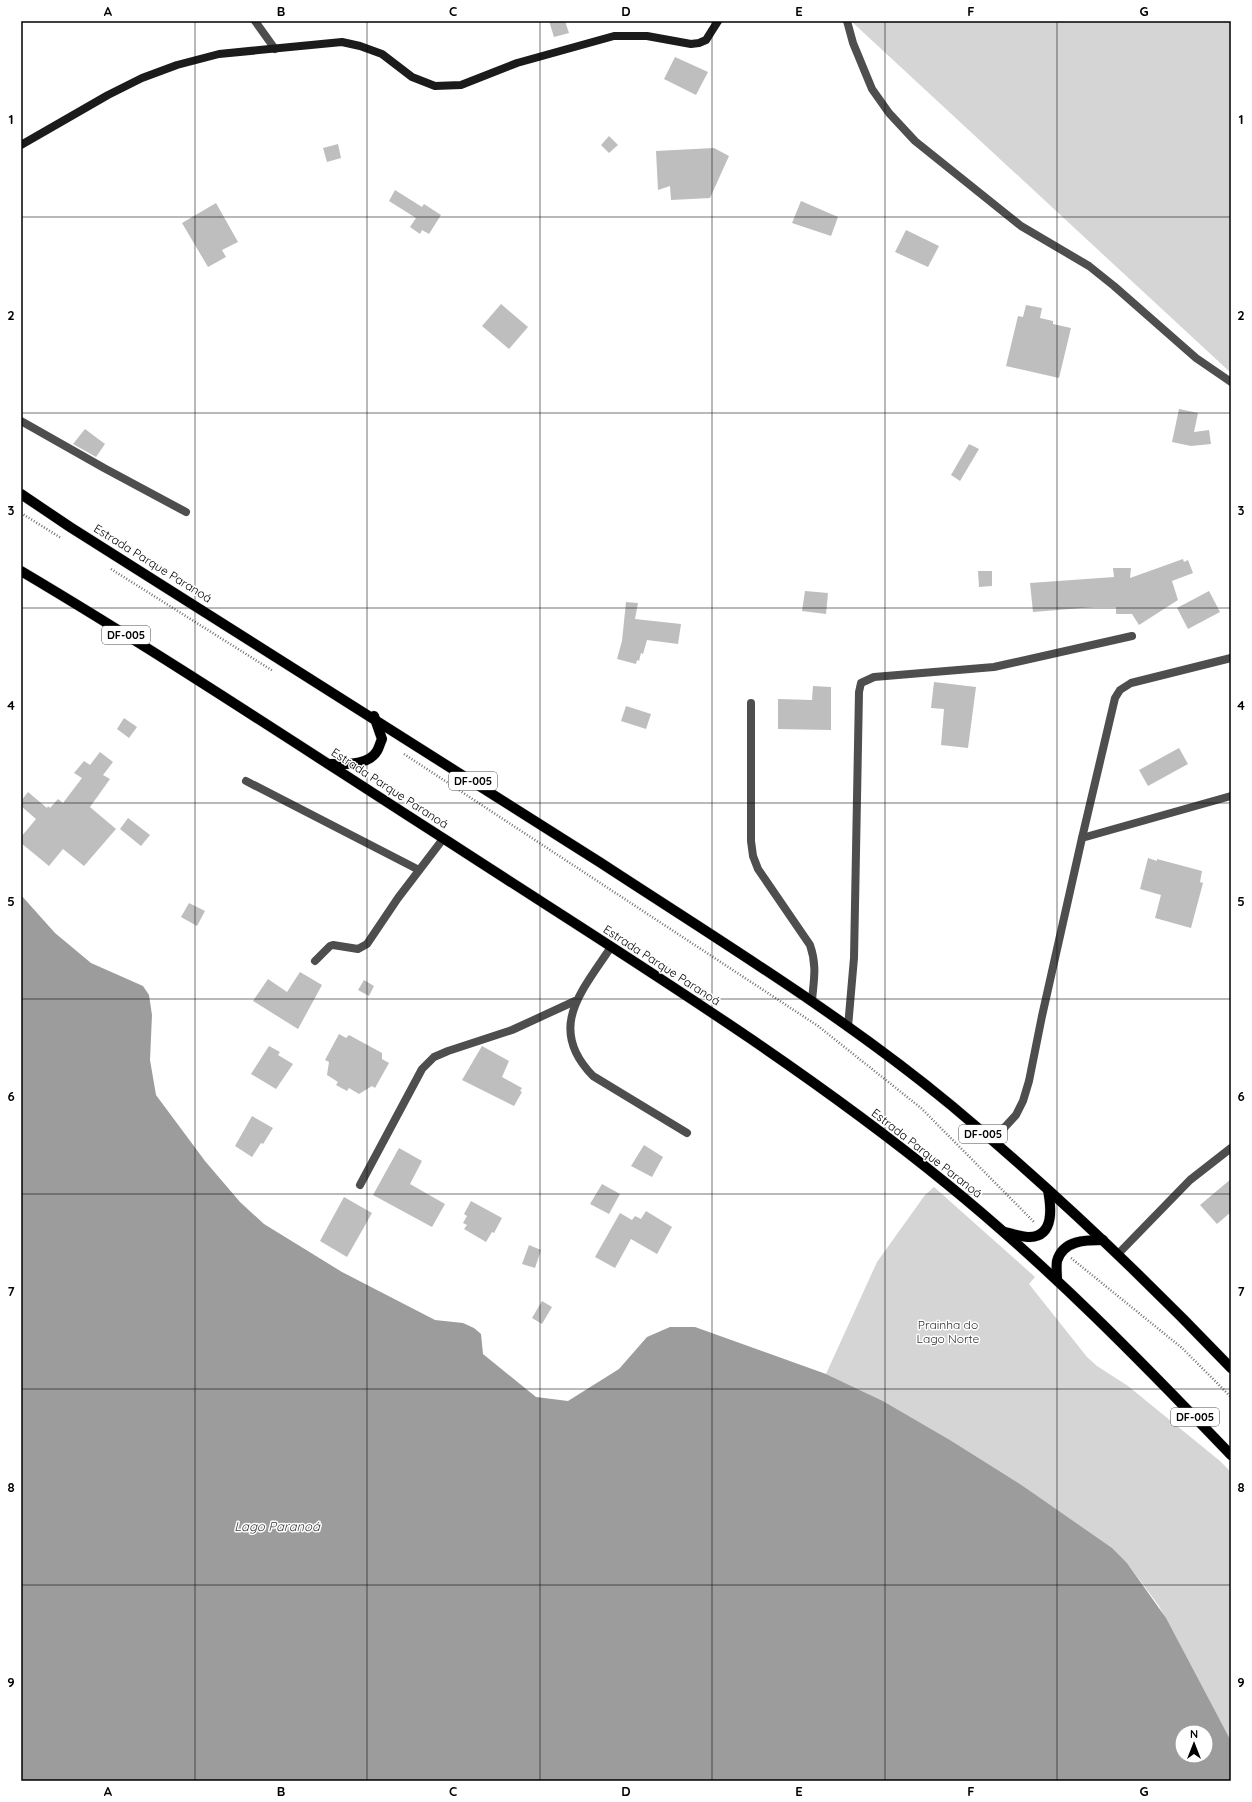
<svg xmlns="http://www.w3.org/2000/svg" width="1252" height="1802" font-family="Quicksand,sans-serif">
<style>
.green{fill:#d5d5d5}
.water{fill:#9c9c9c;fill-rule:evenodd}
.building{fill:#bebebe}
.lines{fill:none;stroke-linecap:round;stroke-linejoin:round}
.primary-casing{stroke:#dbdbdb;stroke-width:11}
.path{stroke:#707070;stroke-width:2.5;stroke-dasharray:1 2;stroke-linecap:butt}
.lane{stroke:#4e4e4e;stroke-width:8}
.street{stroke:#4e4e4e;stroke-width:8}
.secondary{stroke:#1b1b1b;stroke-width:8}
.primary{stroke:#000;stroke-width:10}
.grid{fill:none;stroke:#000;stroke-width:1;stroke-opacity:0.55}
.labels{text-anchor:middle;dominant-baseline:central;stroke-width:3;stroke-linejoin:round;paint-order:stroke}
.shield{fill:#fff;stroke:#4c4c4c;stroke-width:1}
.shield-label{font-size:11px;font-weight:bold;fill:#000}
.street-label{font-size:12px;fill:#000;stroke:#fff}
.park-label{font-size:12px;fill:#2c2c2c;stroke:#fff}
.water-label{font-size:13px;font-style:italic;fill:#3d3d3d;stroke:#fff}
.neatline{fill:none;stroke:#000;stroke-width:1.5}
.grid-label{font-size:13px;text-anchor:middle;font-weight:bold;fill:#000}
</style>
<rect width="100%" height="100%" fill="#fff"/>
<g class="green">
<path d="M 851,21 L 1231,21 L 1231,373 Z"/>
<path d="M 934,1187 L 1035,1277 L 1029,1284 L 1087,1357 L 1097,1366 L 1128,1386 L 1220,1461 L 1231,1472 L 1231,1741 L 1159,1606 L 1127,1563 L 1020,1484 L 950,1440 L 883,1401 L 826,1374 L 877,1262 L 925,1195 Z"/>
</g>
<path class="water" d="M 21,895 L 55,933 L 91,963 L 143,986 L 149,995 L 152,1015 L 150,1060 L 156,1095 L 205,1161 L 240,1202 L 264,1224 L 342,1272 L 435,1320 L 463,1323 L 474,1328 L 481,1334 L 483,1354 L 536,1397 L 568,1401 L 619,1369 L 647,1337 L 670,1327 L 695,1327 L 826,1374 L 883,1401 L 950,1440 L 1020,1484 L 1112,1548 L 1127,1563 L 1166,1618 L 1231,1741 L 1231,1781 L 21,1781 ZM 1182,1732 L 1206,1732 L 1206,1756 L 1182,1756 Z"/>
<g class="building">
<path d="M 549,21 L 565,21 L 569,33 L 554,37 Z"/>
<path d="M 675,57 L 708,72 L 696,95 L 664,79 Z"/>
<path d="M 609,136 L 618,145 L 609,153 L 601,145 Z"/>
<path d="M 338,144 L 341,158 L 327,162 L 323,148 Z"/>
<path d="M 714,148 L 729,156 L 710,198 L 671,200 L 670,186 L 658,190 L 656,151 Z"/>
<path d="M 395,190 L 422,207 L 424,204 L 441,215 L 429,234 L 422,230 L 420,234 L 410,227 L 416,218 L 389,201 Z"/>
<path d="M 801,201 L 838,217 L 831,236 L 792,223 Z"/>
<path d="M 216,203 L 238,242 L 222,250 L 226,257 L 208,267 L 182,223 Z"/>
<path d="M 906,230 L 939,246 L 928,267 L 895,252 Z"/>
<path d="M 501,304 L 528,327 L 509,349 L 482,326 Z"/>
<path d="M 1026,305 L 1042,308 L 1040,318 L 1053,321 L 1053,324 L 1071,328 L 1059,378 L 1006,366 L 1018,316 L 1023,317 Z"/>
<path d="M 1179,409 L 1198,413 L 1194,432 L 1209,430 L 1211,444 L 1191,446 L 1172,442 Z"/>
<path d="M 85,429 L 105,444 L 96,457 L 73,444 Z"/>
<path d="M 969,444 L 979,449 L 960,481 L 951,475 Z"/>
<path d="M 1183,559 L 1184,562 L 1188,560 L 1193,573 L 1172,581 L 1178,600 L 1139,625 L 1132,614 L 1116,614 L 1116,607 L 1094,607 L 1033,612 L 1030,583 L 1114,577 L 1113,568 L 1131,568 L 1130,578 Z"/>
<path d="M 978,571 L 992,571 L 992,586 L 979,587 Z"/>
<path d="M 805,591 L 828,593 L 826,614 L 802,611 Z"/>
<path d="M 1209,591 L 1220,612 L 1188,629 L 1177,608 Z"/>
<path d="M 626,602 L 638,603 L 635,619 L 681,624 L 678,644 L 647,640 L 643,654 L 641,653 L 639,661 L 637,660 L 636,664 L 617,659 L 622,641 Z"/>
<path d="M 934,682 L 976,687 L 968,748 L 941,745 L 944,709 L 931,708 Z"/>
<path d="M 813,686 L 831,687 L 831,730 L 778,729 L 778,699 L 812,700 Z"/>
<path d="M 626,706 L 651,714 L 646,729 L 621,721 Z"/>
<path d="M 124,718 L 137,727 L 129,738 L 117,729 Z"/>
<path d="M 1179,748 L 1188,764 L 1148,786 L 1139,770 Z"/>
<path d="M 100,752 L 113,762 L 103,775 L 110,779 L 90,807 L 116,829 L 84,866 L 63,849 L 49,866 L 21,843 L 21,837 L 36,819 L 21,806 L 21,801 L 28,792 L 47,808 L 48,806 L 50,808 L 58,799 L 63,803 L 82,778 L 74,773 L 84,761 L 90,765 Z"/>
<path d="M 128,818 L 150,835 L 141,846 L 120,829 Z"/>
<path d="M 1148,858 L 1157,861 L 1157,859 L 1202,871 L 1200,882 L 1203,883 L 1191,928 L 1155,918 L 1161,895 L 1140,889 Z"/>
<path d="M 189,903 L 205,911 L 197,926 L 181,917 Z"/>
<path d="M 300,972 L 322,985 L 298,1029 L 253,1001 L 268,979 L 287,992 Z"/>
<path d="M 364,980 L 374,986 L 369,996 L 358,990 Z"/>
<path d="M 339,1034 L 346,1038 L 349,1035 L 382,1053 L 382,1059 L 389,1063 L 375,1088 L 372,1086 L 359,1094 L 349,1088 L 347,1091 L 336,1085 L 338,1082 L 327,1075 L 329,1062 L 325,1060 Z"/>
<path d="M 269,1046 L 280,1052 L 278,1055 L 293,1064 L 276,1089 L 251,1074 Z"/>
<path d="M 482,1046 L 509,1061 L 502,1077 L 522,1088 L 520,1091 L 522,1092 L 514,1106 L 462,1080 Z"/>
<path d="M 252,1116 L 273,1128 L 263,1144 L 261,1143 L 252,1157 L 235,1146 Z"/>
<path d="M 644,1145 L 663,1157 L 652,1177 L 631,1166 Z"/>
<path d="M 399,1148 L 422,1161 L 410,1184 L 445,1204 L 432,1227 L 373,1195 Z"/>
<path d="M 1231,1179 L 1231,1212 L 1217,1224 L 1200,1205 Z"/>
<path d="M 602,1184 L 620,1194 L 609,1214 L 590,1204 Z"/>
<path d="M 344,1197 L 372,1213 L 347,1257 L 320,1241 Z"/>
<path d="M 471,1201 L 502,1218 L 494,1233 L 492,1232 L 486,1242 L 464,1229 L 467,1225 L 463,1223 L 467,1216 L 464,1214 Z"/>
<path d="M 646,1211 L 672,1227 L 657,1254 L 631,1239 L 615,1268 L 595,1257 L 620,1213 L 632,1220 L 635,1216 L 641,1219 Z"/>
<path d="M 529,1245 L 541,1250 L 535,1268 L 522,1264 Z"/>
<path d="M 542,1301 L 552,1307 L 542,1324 L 532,1318 Z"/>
</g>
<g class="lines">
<g class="primary-casing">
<g id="primary">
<path d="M 21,494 L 70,527 C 248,638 425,750 601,863 C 720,941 842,1015 952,1106 C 1050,1188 1143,1276 1231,1368"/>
<path d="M 21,571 C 166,657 307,751 449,842 C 618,952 791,1057 947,1184 C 1049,1267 1141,1361 1231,1455"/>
<path d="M 331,764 C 345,764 368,766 377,751 C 379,748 380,743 382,739 L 374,716"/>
<path d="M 1005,1232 C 1013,1234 1022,1237 1030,1237 C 1055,1236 1051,1206 1048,1190"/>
<path d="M 1057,1280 C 1057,1274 1056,1267 1057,1261 C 1063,1240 1086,1240 1103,1240"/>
</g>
</g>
<g class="path">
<path d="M 21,513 L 61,538"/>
<path d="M 111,569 L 273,671"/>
<path d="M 404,754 L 818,1026 L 921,1108 L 1035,1223"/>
<path d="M 1071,1258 L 1182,1348 L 1231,1397"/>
</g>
<g class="lane">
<path d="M 751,703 L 751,841 L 753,856 L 758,869 L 810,945 C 817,965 814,979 812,1000"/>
<path d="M 246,781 L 419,870"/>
<path d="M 611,947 C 582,991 546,1028 593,1076 L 687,1133"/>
<path d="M 315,961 L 330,946 L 333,945 L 358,949 L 367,944 L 398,898 L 443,839"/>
<path d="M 360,1185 L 422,1069 L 434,1057 L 448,1051 L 512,1030 L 575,1001"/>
</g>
<g class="street">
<path d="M 255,21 L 275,49"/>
<path d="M 847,21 L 853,43 L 872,89 L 889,113 L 915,141 L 1021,226 L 1089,266 L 1114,286 L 1196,358 L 1231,382"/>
<path d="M 21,421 L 104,468 L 186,512"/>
<path d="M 1082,838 L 1115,698 L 1120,690 L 1131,683 L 1231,658"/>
<path d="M 848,1027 L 854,958 L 859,692 L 861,683 L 874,677 L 994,667 L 1132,636"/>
<path d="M 992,1141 L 1016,1115 L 1023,1101 L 1029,1081 L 1042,1016 L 1082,838 L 1231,796"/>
<path d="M 1118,1254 L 1190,1180 L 1231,1148"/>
</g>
<path class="secondary" d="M 21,145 L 108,95 L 142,78 L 177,65 L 219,54 L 342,42 L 360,46 L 382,54 L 412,77 L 435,86 L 461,85 L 517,63 L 614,36 L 647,36 L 691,44 L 699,43 L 706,40 L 718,21"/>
<use href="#primary" class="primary"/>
</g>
<path class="grid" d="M 195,21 L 195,1781M 367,21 L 367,1781M 540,21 L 540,1781M 712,21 L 712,1781M 885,21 L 885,1781M 1057,21 L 1057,1781M 21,217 L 1231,217M 21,413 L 1231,413M 21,608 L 1231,608M 21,803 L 1231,803M 21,999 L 1231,999M 21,1194 L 1231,1194M 21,1389 L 1231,1389M 21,1585 L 1231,1585"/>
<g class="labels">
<g class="shield">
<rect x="102" y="626" width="48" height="18" rx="3"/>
<rect x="449" y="772" width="48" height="18" rx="3"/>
<rect x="959" y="1125" width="48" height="18" rx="3"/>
<rect x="1171" y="1408" width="48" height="18" rx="3"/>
</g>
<g class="shield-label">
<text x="126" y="635">DF-005</text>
<text x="473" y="781">DF-005</text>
<text x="983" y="1134">DF-005</text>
<text x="1195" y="1417">DF-005</text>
</g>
<g class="street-label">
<text transform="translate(153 563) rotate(32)">Estrada Parque Paranoá</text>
<text transform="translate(390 788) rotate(33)">Estrada Parque Paranoá</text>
<text transform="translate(662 965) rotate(33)">Estrada Parque Paranoá</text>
<text transform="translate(927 1153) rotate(38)">Estrada Parque Paranoá</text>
</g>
<g class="park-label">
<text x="948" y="1324">Prainha do<tspan x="948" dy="14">Lago Norte</tspan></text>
</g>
<g class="water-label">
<text x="277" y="1526">Lago Paranoá</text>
</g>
</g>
<rect width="1252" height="1802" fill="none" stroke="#ffffff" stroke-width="44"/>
<g transform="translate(1194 1744)"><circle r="19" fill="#ffffff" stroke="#999999"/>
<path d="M0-3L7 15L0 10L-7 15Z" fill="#000000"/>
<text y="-6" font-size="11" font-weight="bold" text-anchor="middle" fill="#000000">N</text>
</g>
<rect x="22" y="22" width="1208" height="1758" class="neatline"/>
<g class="grid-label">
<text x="108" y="16">A</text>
<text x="281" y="16">B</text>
<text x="453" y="16">C</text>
<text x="626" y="16">D</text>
<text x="799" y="16">E</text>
<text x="971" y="16">F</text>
<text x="1144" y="16">G</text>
<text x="11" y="124">1</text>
<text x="1241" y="124">1</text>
<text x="11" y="320">2</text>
<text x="1241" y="320">2</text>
<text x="11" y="515">3</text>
<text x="1241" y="515">3</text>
<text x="11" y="710">4</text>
<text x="1241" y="710">4</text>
<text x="11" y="906">5</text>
<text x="1241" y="906">5</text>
<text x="11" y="1101">6</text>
<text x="1241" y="1101">6</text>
<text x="11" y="1296">7</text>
<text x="1241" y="1296">7</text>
<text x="11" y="1492">8</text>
<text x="1241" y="1492">8</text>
<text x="11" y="1687">9</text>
<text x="1241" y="1687">9</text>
<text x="108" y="1796">A</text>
<text x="281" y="1796">B</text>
<text x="453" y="1796">C</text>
<text x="626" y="1796">D</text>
<text x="799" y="1796">E</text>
<text x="971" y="1796">F</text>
<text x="1144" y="1796">G</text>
</g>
</svg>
